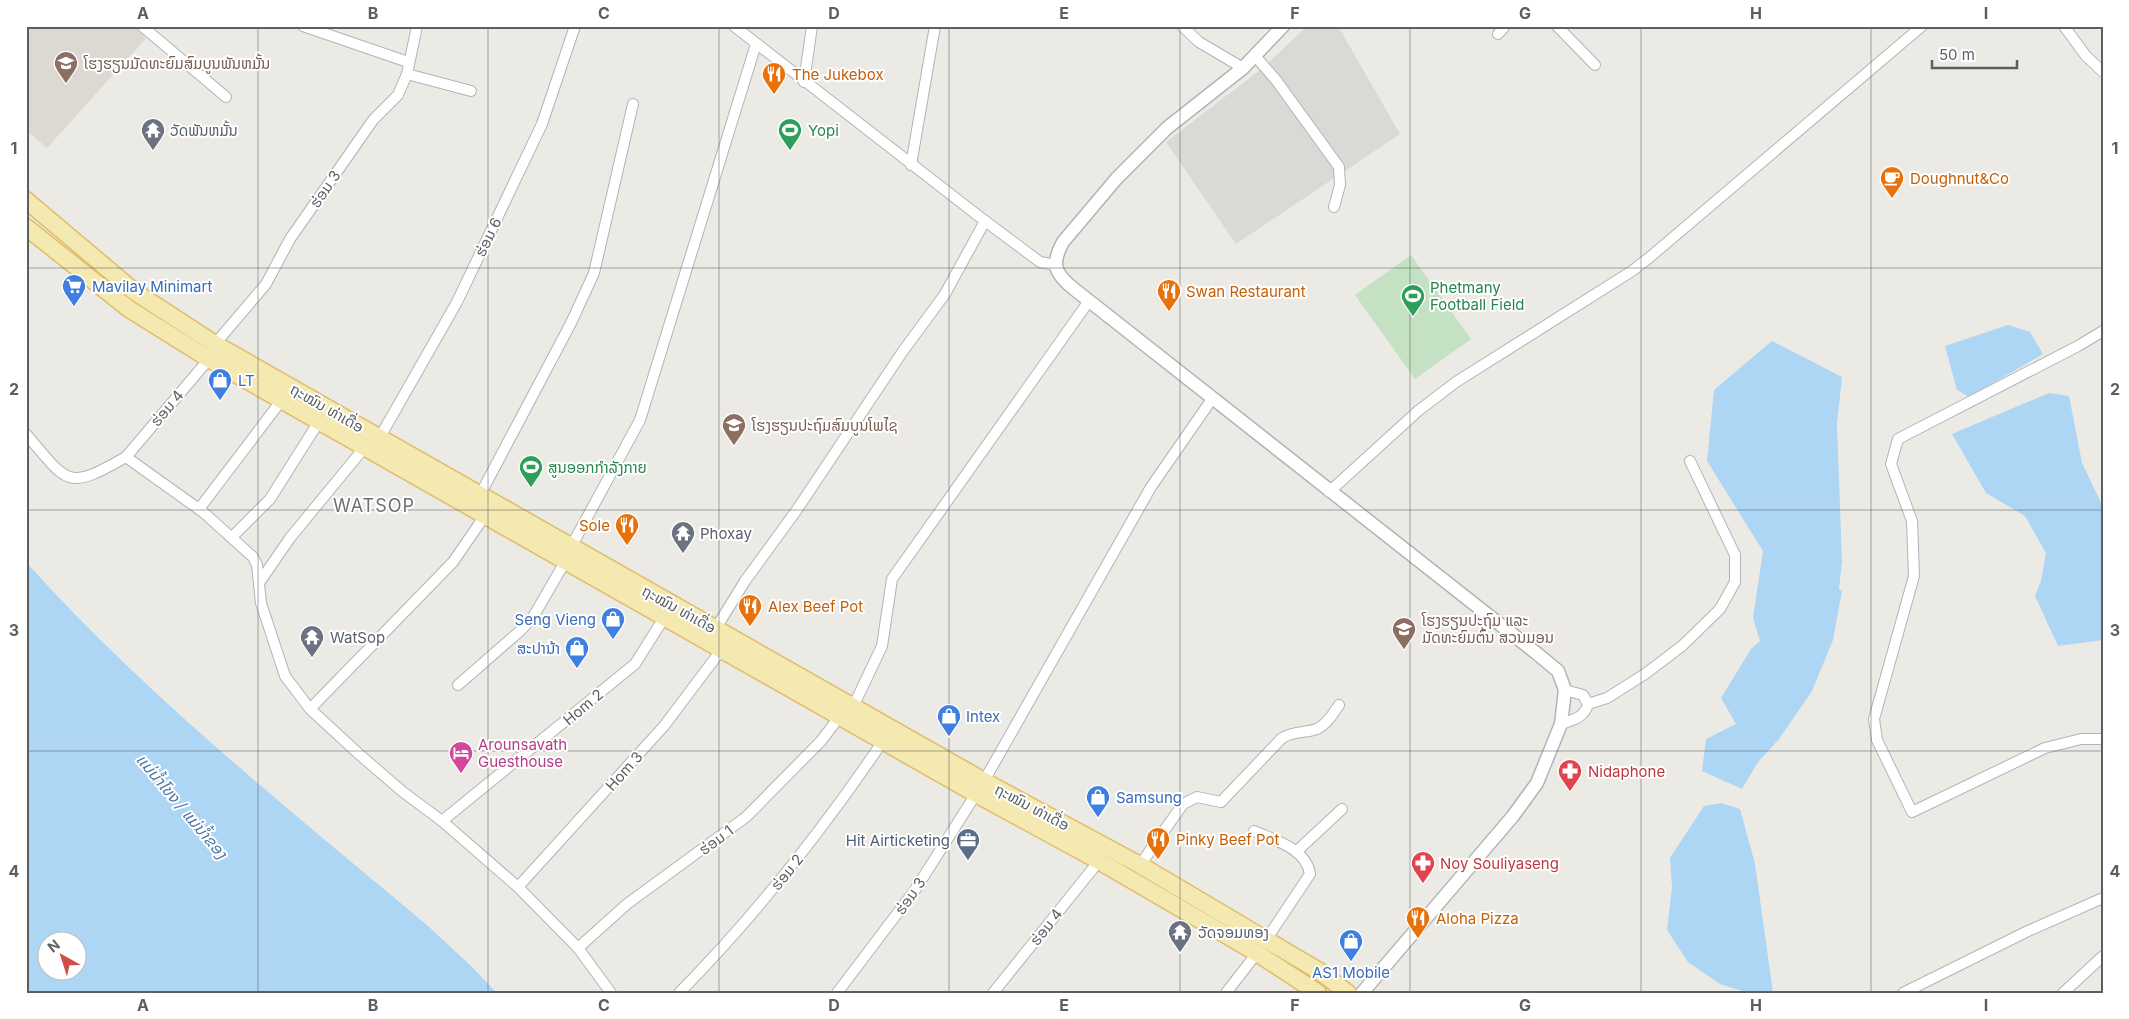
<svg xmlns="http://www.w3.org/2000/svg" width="2129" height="1019" font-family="Inter,'Noto Sans Lao','Noto Sans Thai',sans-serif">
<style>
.industrial{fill:#dbd9d6}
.education{fill:#dcd9d2}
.green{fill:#c4e1c3}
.water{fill:#add5f4;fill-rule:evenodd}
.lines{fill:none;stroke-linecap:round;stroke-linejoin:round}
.minor-casing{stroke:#b1b4b7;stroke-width:12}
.tertiary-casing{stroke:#b1b4b7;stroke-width:15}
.primary-casing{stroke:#dfbd6a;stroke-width:19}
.minor{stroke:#fff;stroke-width:10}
.tertiary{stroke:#fff;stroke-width:12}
.primary{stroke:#f4e9b1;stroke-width:16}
.grid{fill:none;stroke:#5c5f62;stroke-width:1;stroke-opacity:0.55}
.labels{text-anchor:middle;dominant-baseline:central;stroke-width:4;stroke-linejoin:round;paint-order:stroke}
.education-label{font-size:15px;fill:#785e54;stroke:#fff;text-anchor:start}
.food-label{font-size:15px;fill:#c56008;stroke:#fff;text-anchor:start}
.worship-label{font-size:15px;fill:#5b616d;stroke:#fff;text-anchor:start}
.leisure-label{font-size:15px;fill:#27864d;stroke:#fff;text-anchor:start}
.street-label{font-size:15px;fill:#5c5f62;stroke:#fff}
.shop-label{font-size:15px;fill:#366cbe;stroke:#fff;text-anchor:start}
.hotel-label{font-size:15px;fill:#b23c85;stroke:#fff;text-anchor:start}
.health-label{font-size:15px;fill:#be3a42;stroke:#fff;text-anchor:start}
.service-label{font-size:15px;fill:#4e5e75;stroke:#fff;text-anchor:end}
.water-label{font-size:16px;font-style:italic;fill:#4c78a3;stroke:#fff}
.quarter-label{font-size:18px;letter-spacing:1px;fill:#6d7174;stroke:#fff}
.neatline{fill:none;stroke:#5c5f62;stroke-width:2}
.grid-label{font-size:16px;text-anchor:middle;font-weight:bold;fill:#5c5f62}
</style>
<rect width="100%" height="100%" fill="#eceae4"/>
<path class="industrial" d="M 1307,26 L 1338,26 L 1400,134 L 1236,244 L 1166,142 L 1264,67 Z"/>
<path class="education" d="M 29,26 L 132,26 L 146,38 L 47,148 L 26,130 L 26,29 Z"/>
<path class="green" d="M 1411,255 L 1471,339 L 1415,379 L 1355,295 Z"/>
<g class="water">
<path d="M 2008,325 L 2030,332 L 2043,354 L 1969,397 L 1957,390 L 1945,346 Z"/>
<path d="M 1772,341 L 1842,377 L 1837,424 L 1842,561 L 1839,589 L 1842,591 L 1833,640 L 1812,691 L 1779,739 L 1758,762 L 1742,789 L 1702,771 L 1706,739 L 1736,724 L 1721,698 L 1751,649 L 1760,641 L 1753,618 L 1763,551 L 1707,461 L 1714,390 Z"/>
<path d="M 2049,393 L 2069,396 L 2082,463 L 2103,507 L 2103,640 L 2058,646 L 2035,596 L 2041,581 L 2046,553 L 2025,516 L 1986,493 L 1952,434 Z"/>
<path d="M 26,562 C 147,697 289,809 428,926 L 471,966 L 497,993 L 26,993 ZM 48,942 L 78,942 L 78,972 L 48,972 Z"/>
<path d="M 1721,803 L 1740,809 L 1755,864 L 1773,993 L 1749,993 L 1720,984 L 1688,962 L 1667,930 L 1672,887 L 1670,858 L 1704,806 Z"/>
</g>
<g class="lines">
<g class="minor-casing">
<g id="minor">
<path d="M 142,26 L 226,97"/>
<path d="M 303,26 L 408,62"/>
<path d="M 734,26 L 985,221 L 1040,262 L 1055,265"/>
<path d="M 1182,26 L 1199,42 L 1243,68"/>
<path d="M 1557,26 L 1595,65"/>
<path d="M 2064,26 L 2086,56 L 2103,72"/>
<path d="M 1498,34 L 1505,26"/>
<path d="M 1256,57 L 1276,80 L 1339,167 L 1340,185 L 1334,207"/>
<path d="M 407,74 L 471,91"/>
<path d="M 804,82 L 812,26"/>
<path d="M 911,165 L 935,26"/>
<path d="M 2103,331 L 2078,346 L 1898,439 L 1891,464 L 1912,521 L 1914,576 L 1874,719 L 1877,740 L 1912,812 L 2045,748 L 2081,739 L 2103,739"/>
<path d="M 215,344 L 266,284 L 290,239 L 373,120 L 398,95 L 407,74 L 417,26"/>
<path d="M 26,434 C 69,484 66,491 126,457 L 203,512 L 253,557 L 257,565 L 261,603 L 285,676 L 310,709 L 360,755 L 403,792 L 442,821 L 518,887 L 578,948 L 611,993"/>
<path d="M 126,457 L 209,359"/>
<path d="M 1329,492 L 1418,411 L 1456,382 L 1632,271 L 1650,257 L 1922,26"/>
<path d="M 480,495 L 571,323 L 594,273 L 633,104"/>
<path d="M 199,509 L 281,401"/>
<path d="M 232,537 L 270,499 L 318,423"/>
<path d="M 571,547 L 640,420 L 756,44"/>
<path d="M 259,583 L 290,538 L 364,448 L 380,437 L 457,302 L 542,124 L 575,26"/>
<path d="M 713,633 L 745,581 L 796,511 L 903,351 L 945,294 L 985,221"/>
<path d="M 458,685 L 520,631 L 533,617 L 565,562"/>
<path d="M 1588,704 L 1607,698 L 1645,674 L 1682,646 L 1720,609 L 1735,582 L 1735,555 L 1690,461"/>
<path d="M 853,707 L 882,646 L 892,579 L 1089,301"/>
<path d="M 310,709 L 453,562 L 484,517"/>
<path d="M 1561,724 C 1573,720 1585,717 1588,704 L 1583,695 L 1565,690"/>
<path d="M 984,781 L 1151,487 L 1212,399"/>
<path d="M 442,821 L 635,664 L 664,618"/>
<path d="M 1254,831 C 1274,840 1306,848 1310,874 L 1266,940"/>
<path d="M 1297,851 L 1342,809"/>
<path d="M 1140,865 L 1183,804 L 1197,797 L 1221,802 L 1282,738 C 1293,731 1305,733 1317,729 C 1327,724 1333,714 1339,705"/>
<path d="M 518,887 L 664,726 L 722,649"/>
<path d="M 578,948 L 627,904 L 746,817 L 821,741 L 840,716"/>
<path d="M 679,993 C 756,915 822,831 883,741"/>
<path d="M 837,993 L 915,890 L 976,794"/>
<path d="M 993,993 L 1099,861"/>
<path d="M 1226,993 L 1257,953"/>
<path d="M 1903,993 L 2028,931 L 2103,898"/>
<path d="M 2063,993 L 2103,956"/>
</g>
</g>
<g class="tertiary-casing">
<path id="tertiary" d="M 1283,26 L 1243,68 L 1167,128 L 1117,178 L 1063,242 C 1051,264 1054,273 1074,289 L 1535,652 L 1558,671 L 1565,690 L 1561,724 L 1537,783 L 1513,816 L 1362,993"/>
</g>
<g class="primary-casing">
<g id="primary">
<path d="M 26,200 L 135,292 L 215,344 L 984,781 L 1140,865 L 1319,971 L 1348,993"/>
<path d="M 26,227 L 129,309 L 209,359 L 976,794 L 1099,861 L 1257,953 L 1318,993"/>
</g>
</g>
<use href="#minor" class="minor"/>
<use href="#tertiary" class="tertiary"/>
<use href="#primary" class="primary"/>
</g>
<path class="grid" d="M 258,26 L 258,993M 488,26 L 488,993M 719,26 L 719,993M 949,26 L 949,993M 1180,26 L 1180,993M 1410,26 L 1410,993M 1641,26 L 1641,993M 1871,26 L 1871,993M 26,268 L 2103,268M 26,510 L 2103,510M 26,751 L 2103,751"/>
<defs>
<g id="school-pin" transform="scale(1.25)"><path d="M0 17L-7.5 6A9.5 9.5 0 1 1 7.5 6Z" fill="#8d6e63" stroke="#fff"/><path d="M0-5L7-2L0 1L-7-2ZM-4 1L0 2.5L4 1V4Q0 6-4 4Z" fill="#fff"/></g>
<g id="restaurant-pin" transform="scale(1.25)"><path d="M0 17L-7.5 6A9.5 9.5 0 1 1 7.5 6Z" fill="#e8710a" stroke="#fff"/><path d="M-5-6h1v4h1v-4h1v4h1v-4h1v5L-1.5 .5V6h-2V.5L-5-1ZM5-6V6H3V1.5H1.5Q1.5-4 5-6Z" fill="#fff"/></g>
<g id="temple-pin" transform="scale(1.25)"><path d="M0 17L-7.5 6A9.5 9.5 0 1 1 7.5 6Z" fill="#6b7280" stroke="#fff"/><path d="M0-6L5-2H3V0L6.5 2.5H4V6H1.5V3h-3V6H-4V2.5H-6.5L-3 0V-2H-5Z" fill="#fff"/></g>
<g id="stadium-pin" transform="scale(1.25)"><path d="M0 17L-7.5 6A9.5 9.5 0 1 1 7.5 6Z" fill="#2e9e5b" stroke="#fff"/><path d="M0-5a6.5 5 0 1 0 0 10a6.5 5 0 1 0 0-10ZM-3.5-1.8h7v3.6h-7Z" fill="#fff"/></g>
<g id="cafe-pin" transform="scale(1.25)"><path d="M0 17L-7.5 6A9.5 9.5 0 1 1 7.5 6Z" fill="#e8710a" stroke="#fff"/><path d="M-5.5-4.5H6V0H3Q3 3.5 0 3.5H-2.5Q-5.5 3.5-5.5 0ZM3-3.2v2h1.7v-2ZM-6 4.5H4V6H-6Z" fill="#fff"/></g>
<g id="supermarket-pin" transform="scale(1.25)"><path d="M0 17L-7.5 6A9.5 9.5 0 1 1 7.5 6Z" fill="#3f7fe0" stroke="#fff"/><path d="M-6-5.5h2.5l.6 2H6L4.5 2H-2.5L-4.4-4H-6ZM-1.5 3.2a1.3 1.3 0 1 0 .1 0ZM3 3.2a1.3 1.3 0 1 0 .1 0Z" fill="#fff"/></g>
<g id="shop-pin" transform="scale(1.25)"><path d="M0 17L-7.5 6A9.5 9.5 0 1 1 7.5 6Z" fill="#3f7fe0" stroke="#fff"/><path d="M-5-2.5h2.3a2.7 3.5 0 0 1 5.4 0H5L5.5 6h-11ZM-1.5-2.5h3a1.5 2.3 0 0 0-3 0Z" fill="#fff"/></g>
<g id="hotel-pin" transform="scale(1.25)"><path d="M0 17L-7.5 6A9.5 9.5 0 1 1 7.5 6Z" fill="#d1479c" stroke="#fff"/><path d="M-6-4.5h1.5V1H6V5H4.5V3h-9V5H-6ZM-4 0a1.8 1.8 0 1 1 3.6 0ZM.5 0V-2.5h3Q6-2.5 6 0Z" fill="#fff"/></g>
<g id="pharmacy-pin" transform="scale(1.25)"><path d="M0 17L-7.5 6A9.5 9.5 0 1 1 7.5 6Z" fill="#e0444e" stroke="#fff"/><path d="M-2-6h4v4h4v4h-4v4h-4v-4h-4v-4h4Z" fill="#fff"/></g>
<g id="office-pin" transform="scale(1.25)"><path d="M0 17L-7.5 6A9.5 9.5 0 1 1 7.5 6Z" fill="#5c6f8a" stroke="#fff"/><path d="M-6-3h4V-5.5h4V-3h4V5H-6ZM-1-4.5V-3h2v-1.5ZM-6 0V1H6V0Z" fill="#fff"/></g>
</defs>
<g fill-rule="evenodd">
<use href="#school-pin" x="66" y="63"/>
<use href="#restaurant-pin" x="774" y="74"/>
<use href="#temple-pin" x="153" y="130"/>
<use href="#stadium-pin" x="790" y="130"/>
<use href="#cafe-pin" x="1892" y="178"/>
<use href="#supermarket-pin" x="74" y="286"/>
<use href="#restaurant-pin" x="1169" y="291"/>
<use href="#stadium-pin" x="1413" y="296"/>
<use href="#shop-pin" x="220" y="380"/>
<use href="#school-pin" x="734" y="425"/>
<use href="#stadium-pin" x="531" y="467"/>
<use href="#restaurant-pin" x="627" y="525"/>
<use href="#temple-pin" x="683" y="533"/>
<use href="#restaurant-pin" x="750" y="606"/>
<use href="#shop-pin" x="613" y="619"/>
<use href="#school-pin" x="1404" y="629"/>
<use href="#temple-pin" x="312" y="637"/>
<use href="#shop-pin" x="577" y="648"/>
<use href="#shop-pin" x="949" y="716"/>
<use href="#hotel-pin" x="461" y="753"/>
<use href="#pharmacy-pin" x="1570" y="771"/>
<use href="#shop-pin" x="1098" y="797"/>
<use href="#restaurant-pin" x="1158" y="839"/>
<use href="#office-pin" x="968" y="840"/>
<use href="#pharmacy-pin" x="1423" y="863"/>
<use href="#restaurant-pin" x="1418" y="918"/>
<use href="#temple-pin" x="1180" y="932"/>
<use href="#shop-pin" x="1351" y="941"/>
</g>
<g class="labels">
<g class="education-label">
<text x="84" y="63">ໂຮງຮຽນມັດທະຍົມສົມບູນພັນຫມັ້ນ</text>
<text x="752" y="425">ໂຮງຮຽນປະຖົມສົມບູນໂພໄຊ</text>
<text x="1422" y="620">ໂຮງຮຽນປະຖົມ ແລະ<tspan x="1422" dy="17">ມັດທະຍົມຕົ້ນ ສວນມອນ</tspan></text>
</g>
<g class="food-label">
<text x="792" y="74">The Jukebox</text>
<text x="1910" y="178">Doughnut&amp;Co</text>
<text x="1186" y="291">Swan Restaurant</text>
<text x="610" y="525" text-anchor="end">Sole</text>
<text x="768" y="606">Alex Beef Pot</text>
<text x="1176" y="839">Pinky Beef Pot</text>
<text x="1436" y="918">Aloha Pizza</text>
</g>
<g class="worship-label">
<text x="170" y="130">ວັດພັນຫມັ້ນ</text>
<text x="700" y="533">Phoxay</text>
<text x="330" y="637">WatSop</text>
<text x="1198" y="932">ວັດຈອມທອງ</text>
</g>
<g class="leisure-label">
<text x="808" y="130">Yopi</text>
<text x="1430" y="287">Phetmany<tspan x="1430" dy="17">Football Field</tspan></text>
<text x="548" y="467">ສູນອອກກຳລັງກາຍ</text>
</g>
<g class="street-label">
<text transform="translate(325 189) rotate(-55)">ຮ່ອມ 3</text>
<text transform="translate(488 237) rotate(-64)">ຮ່ອມ 6</text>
<text transform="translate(167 408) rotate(-50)">ຮ່ອມ 4</text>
<text transform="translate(327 408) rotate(30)">ຖະໝົນ ທ່າເດື່ອ</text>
<text transform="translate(679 609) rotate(29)">ຖະໝົນ ທ່າເດື່ອ</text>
<text transform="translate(583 707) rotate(-40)">Hom 2</text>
<text transform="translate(624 771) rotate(-48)">Hom 3</text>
<text transform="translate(1032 807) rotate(28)">ຖະໝົນ ທ່າເດື່ອ</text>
<text transform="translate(716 840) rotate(-37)">ຮ່ອມ 1</text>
<text transform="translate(787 872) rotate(-51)">ຮ່ອມ 2</text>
<text transform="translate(910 896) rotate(-55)">ຮ່ອມ 3</text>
<text transform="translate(1046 927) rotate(-52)">ຮ່ອມ 4</text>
</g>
<g class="shop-label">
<text x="92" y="286">Mavilay Minimart</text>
<text x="238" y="380">LT</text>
<text x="596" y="619" text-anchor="end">Seng Vieng</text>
<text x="560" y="648" text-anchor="end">ສະປານ້າ</text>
<text x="966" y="716">Intex</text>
<text x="1116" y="797">Samsung</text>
<text x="1351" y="972" text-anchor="middle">AS1 Mobile</text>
</g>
<g class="hotel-label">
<text x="478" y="744">Arounsavath<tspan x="478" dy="17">Guesthouse</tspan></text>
</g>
<g class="health-label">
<text x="1588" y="771">Nidaphone</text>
<text x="1440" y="863">Noy Souliyaseng</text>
</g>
<g class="service-label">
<text x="950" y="840">Hit Airticketing</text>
</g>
<g class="water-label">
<text transform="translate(182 806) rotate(50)">แม่น้ำโขง / ແມ່ນ້ຳຂອງ</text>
</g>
<g class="quarter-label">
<text x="374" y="505">WATSOP</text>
</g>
</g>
<rect width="2129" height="1019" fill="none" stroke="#ffffff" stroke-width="55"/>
<g transform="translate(62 956) rotate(321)"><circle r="24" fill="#ffffff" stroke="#bebfc0"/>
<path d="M0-4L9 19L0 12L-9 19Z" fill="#d24e44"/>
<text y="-8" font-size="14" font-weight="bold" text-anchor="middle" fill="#5c5f62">N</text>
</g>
<path d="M1932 60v8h85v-8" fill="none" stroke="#5c5f62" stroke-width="2.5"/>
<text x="1939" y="60" font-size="15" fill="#5c5f62" stroke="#ffffff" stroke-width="4" paint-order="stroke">50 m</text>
<rect x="28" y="28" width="2074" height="964" class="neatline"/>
<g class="grid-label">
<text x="143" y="19">A</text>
<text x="373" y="19">B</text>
<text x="604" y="19">C</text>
<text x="834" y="19">D</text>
<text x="1064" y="19">E</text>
<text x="1295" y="19">F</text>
<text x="1525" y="19">G</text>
<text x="1756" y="19">H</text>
<text x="1986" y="19">I</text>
<text x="14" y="154">1</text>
<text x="2115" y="154">1</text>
<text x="14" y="395">2</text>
<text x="2115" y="395">2</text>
<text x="14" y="636">3</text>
<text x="2115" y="636">3</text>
<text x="14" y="877">4</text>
<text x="2115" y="877">4</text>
<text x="143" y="1011">A</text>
<text x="373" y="1011">B</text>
<text x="604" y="1011">C</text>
<text x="834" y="1011">D</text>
<text x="1064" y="1011">E</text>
<text x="1295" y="1011">F</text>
<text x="1525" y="1011">G</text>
<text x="1756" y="1011">H</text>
<text x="1986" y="1011">I</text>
</g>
</svg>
